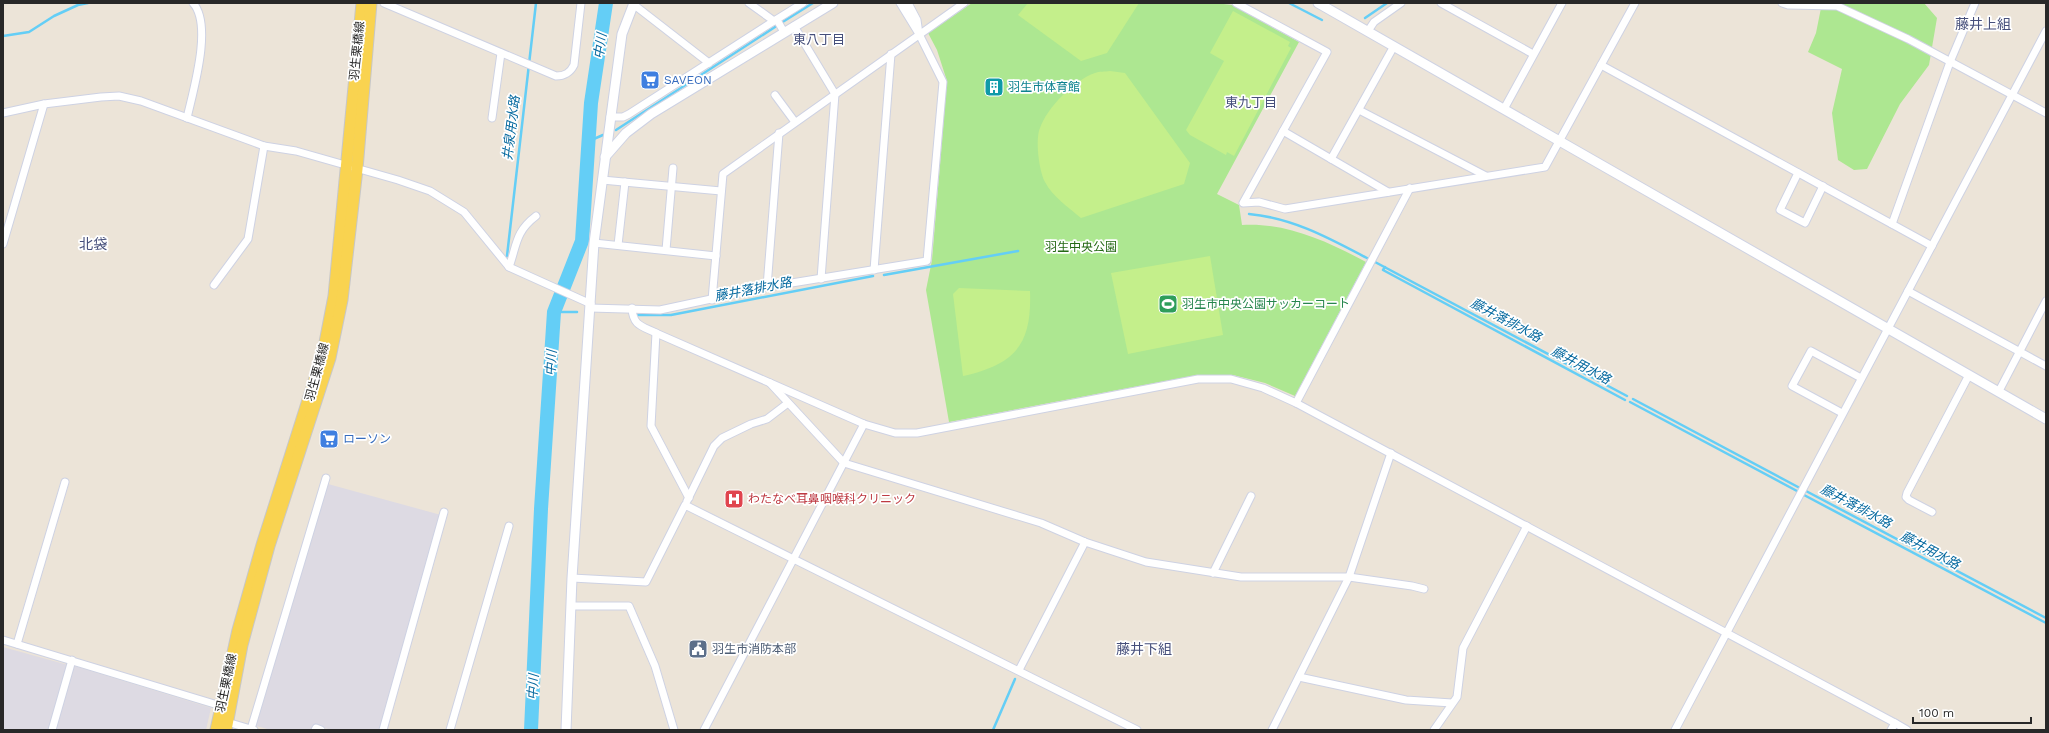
<svg xmlns="http://www.w3.org/2000/svg" width="2049" height="733" font-family="'Work Sans','Noto Sans JP',sans-serif">
<style>
.industrial{fill:#dddae3}
.green{fill:#ade791}
.pitch{fill:#c4ef8b}
.lines{fill:none;stroke-linecap:round;stroke-linejoin:round}
.stream{stroke:#64cef6;stroke-width:2.5}
.river{stroke:#64cef6;stroke-width:14}
.street-casing{stroke:#ced2e3;stroke-width:9}
.secondary-casing{stroke:#ced2e3;stroke-width:11}
.primary-casing{stroke:#c7c7c7;stroke-width:13}
.street{stroke:#fff;stroke-width:7}
.secondary{stroke:#fff;stroke-width:9}
.primary{stroke:#f9d350;stroke-width:11}
.labels{text-anchor:middle;dominant-baseline:central;stroke-width:3.5;stroke-linejoin:round;paint-order:stroke}
.street-label{font-size:12px;fill:#282828;stroke:#fff}
.shop-label{font-size:12px;fill:#366cbe;stroke:#fff;text-anchor:start}
.culture-label{font-size:12px;fill:#0d838f;stroke:#fff;text-anchor:start}
.park-label{font-size:12px;fill:#256915;stroke:#fff}
.leisure-label{font-size:12px;fill:#27864d;stroke:#fff;text-anchor:start}
.health-label{font-size:12px;fill:#be3a42;stroke:#fff;text-anchor:start}
.service-label{font-size:12px;fill:#4e5e75;stroke:#fff;text-anchor:start}
.neighbourhood-label{font-size:13px;fill:#464f7b;stroke:#fff}
.water-label{font-size:13px;font-style:italic;fill:#05699f;stroke:#fff}
.quarter-label{font-size:14px;fill:#464f7b;stroke:#fff}
</style>
<rect width="100%" height="100%" fill="#ece4d8"/>
<g class="industrial">
<path d="M 328,484 L 441,515 L 379,730 L 332,730 L 313,725 L 310,730 L 271,730 L 256,726 Z"/>
<path d="M 3,647 L 68,665 L 49,730 L 3,730 Z"/>
<path d="M 74,666 L 211,708 L 206,730 L 55,730 Z"/>
</g>
<g class="green">
<path d="M 972,3 L 1215,3 L 1232,5 L 1299,42 L 1217,194 L 1239,205 L 1242,225 C 1286,222 1329,242 1366,262 L 1295,396 L 1265,383 L 1233,375 L 1197,375 L 949,422 L 926,290 L 932,260 L 947,81 L 937,50 L 928,33 Z"/>
<path d="M 1822,3 L 1924,3 L 1937,18 L 1929,65 L 1900,104 L 1867,169 L 1854,170 L 1838,160 L 1832,113 L 1842,69 L 1808,52 L 1816,33 Z"/>
</g>
<g class="pitch">
<path d="M 1028,3 L 1139,3 L 1107,53 L 1081,61 L 1018,15 Z"/>
<path d="M 1233,11 L 1290,42 L 1288,46 L 1291,48 L 1234,156 L 1227,152 L 1226,155 L 1190,135 L 1186,130 L 1224,61 L 1210,53 Z"/>
<path d="M 1110,71 L 1125,73 L 1190,163 L 1184,184 L 1081,218 C 1068,207 1053,197 1045,182 C 1039,171 1035,139 1040,128 C 1047,108 1074,80 1095,73 C 1099,71 1105,72 1110,71 Z"/>
<path d="M 1210,256 L 1223,335 L 1128,354 L 1111,273 Z"/>
<path d="M 959,288 L 1030,291 C 1032,345 1015,364 963,376 L 953,294 Z"/>
</g>
<g class="lines">
<g class="stream">
<path d="M 1289,3 L 1322,20"/>
<path d="M 1365,18 L 1387,3"/>
<path d="M 781,23 L 813,3"/>
<path d="M 3,36 L 29,32 L 54,16 L 78,5 L 88,3"/>
<path d="M 616,130 L 775,27"/>
<path d="M 589,141 L 603,135"/>
<path d="M 1249,214 C 1293,218 1329,238 1367,258"/>
<path d="M 507,256 L 536,3"/>
<path d="M 1375,262 L 1627,396"/>
<path d="M 1385,267 L 1383,270 L 1625,400"/>
<path d="M 884,275 L 1018,251"/>
<path d="M 554,312 L 577,312"/>
<path d="M 637,315 L 671,315 L 873,276"/>
<path d="M 1633,399 L 1798,487"/>
<path d="M 1630,402 L 1797,491"/>
<path d="M 1806,491 L 2046,618"/>
<path d="M 1804,495 L 2046,623"/>
<path d="M 993,730 L 1015,679"/>
</g>
<path class="river" d="M 531,730 L 541,509 L 554,312 L 582,241 L 591,103 L 606,3"/>
<g class="street-casing">
<g id="street">
<path d="M 384,3 L 556,76 C 565,76 570,73 574,65 L 581,3"/>
<path d="M 749,3 L 774,21 L 803,3"/>
<path d="M 900,3 L 919,34 L 917,20 L 908,3"/>
<path d="M 1236,3 L 1327,52 L 1243,203 L 1259,202 L 1285,209 L 1545,167 L 1635,3"/>
<path d="M 1441,3 L 1533,54"/>
<path d="M 1782,3 L 1788,5 L 1837,6 L 1908,39 L 2046,113"/>
<path d="M 633,4 L 709,63"/>
<path d="M 777,20 L 784,32"/>
<path d="M 794,26 L 835,94 L 821,279"/>
<path d="M 1368,31 L 1374,22 L 1401,3"/>
<path d="M 1601,65 L 1932,246"/>
<path d="M 775,95 L 795,122"/>
<path d="M 1504,109 L 1562,3"/>
<path d="M 1359,110 L 1486,176"/>
<path d="M 3,113 L 44,104 L 101,97 L 119,96 L 141,101 L 264,146 L 296,151 L 398,180 L 430,191 L 464,212 L 509,267 L 591,304"/>
<path d="M 610,117 L 623,117 L 629,114 L 774,21"/>
<path d="M 187,118 C 193,91 213,25 193,3"/>
<path d="M 492,118 L 501,53"/>
<path d="M 1283,131 L 1388,192"/>
<path d="M 1331,159 L 1394,46"/>
<path d="M 1798,173 L 1780,210 L 1805,223 L 1823,186"/>
<path d="M 602,180 L 721,191"/>
<path d="M 1892,224 L 1950,62 L 1975,3"/>
<path d="M 594,243 L 716,256"/>
<path d="M 3,244 L 44,104"/>
<path d="M 618,245 L 625,182"/>
<path d="M 666,250 L 673,168"/>
<path d="M 509,267 C 517,245 515,232 536,216"/>
<path d="M 874,270 L 891,54"/>
<path d="M 214,285 L 248,239 L 264,146"/>
<path d="M 767,287 L 779,133"/>
<path d="M 1908,291 L 2046,366"/>
<path d="M 712,300 L 723,174 L 964,3"/>
<path d="M 590,308 L 660,310 L 767,287 L 927,261 L 943,82 L 919,34"/>
<path d="M 632,308 C 633,326 642,326 656,333 L 864,424 L 895,433 L 917,433 L 1198,379 L 1231,379 L 1263,388 L 1296,403 L 1895,723 L 1891,730"/>
<path d="M 656,333 L 651,426 L 689,498"/>
<path d="M 770,383 L 844,463 L 1041,523 L 1085,542 L 1146,562 L 1241,577 L 1349,577 L 1412,586 L 1424,589"/>
<path d="M 1999,391 L 2046,301"/>
<path d="M 1296,403 L 1410,188"/>
<path d="M 1842,413 L 1792,386 L 1811,351 L 1861,378"/>
<path d="M 687,501 L 714,446 L 722,438 L 751,424 L 767,419 L 788,403"/>
<path d="M 1932,512 L 1909,500 L 1906,497 L 1907,493 L 1969,375"/>
<path d="M 1213,573 L 1251,496"/>
<path d="M 572,578 L 646,582 L 685,505 L 1137,730"/>
<path d="M 571,606 L 629,606 L 655,666 L 674,730"/>
<path d="M 3,640 L 221,706"/>
<path d="M 17,644 L 65,482"/>
<path d="M 1019,670 L 1085,542"/>
<path d="M 1299,677 L 1406,700 L 1452,703"/>
<path d="M 227,722 L 254,730"/>
<path d="M 1895,723 L 1907,730"/>
<path d="M 251,729 L 326,478"/>
<path d="M 52,730 L 72,660"/>
<path d="M 315,730 L 316,728 L 321,730"/>
<path d="M 383,730 L 444,512"/>
<path d="M 450,730 L 509,526"/>
<path d="M 704,730 L 864,424"/>
<path d="M 1272,730 L 1349,577 L 1391,453"/>
<path d="M 1434,730 L 1457,697 L 1463,648 L 1527,526"/>
<path d="M 1675,730 L 2046,31"/>
</g>
</g>
<g class="secondary-casing">
<g id="secondary">
<path d="M 1318,3 L 2046,419"/>
<path d="M 605,157 L 626,133 L 651,114 L 833,3"/>
<path d="M 566,730 L 572,578 L 594,243 L 622,34 L 634,3"/>
</g>
</g>
<g class="primary-casing">
<g id="primary">
<path d="M 216,730 L 238,630 L 262,545 L 323,353 L 334,296 L 362,3"/>
<path d="M 226,730 L 242,645 L 269,546 L 330,358 L 342,300 L 357,169 L 371,3"/>
</g>
</g>
<use href="#street" class="street"/>
<use href="#secondary" class="secondary"/>
<use href="#primary" class="primary"/>
</g>
<defs>
<g id="supermarket-square" transform="scale(1)"><rect x="-9" y="-9" width="18" height="18" rx="4" fill="#3f7fe0" stroke="#fff"/><path d="M-6-5.5h2.5l.6 2H6L4.5 2H-2.5L-4.4-4H-6ZM-1.5 3.2a1.3 1.3 0 1 0 .1 0ZM3 3.2a1.3 1.3 0 1 0 .1 0Z" fill="#fff"/></g>
<g id="building-square" transform="scale(1)"><rect x="-9" y="-9" width="18" height="18" rx="4" fill="#0f9aa8" stroke="#fff"/><path d="M-4-6H4V6H1V3H-1V6H-4ZM-2.5-4.3h1.7v1.8h-1.7ZM.8-4.3h1.7v1.8H.8ZM-2.5-1h1.7V.8h-1.7ZM.8-1h1.7V.8H.8Z" fill="#fff"/></g>
<g id="stadium-square" transform="scale(1)"><rect x="-9" y="-9" width="18" height="18" rx="4" fill="#2e9e5b" stroke="#fff"/><path d="M0-5a6.5 5 0 1 0 0 10a6.5 5 0 1 0 0-10ZM-3.5-1.8h7v3.6h-7Z" fill="#fff"/></g>
<g id="hospital-square" transform="scale(1)"><rect x="-9" y="-9" width="18" height="18" rx="4" fill="#e0444e" stroke="#fff"/><path d="M-5-5h3v3.5h4V-5h3V5h-3V1.5h-4V5h-3Z" fill="#fff"/></g>
<g id="civic-square" transform="scale(1)"><rect x="-9" y="-9" width="18" height="18" rx="4" fill="#5c6f8a" stroke="#fff"/><path d="M-.6-6.5H3V-4.5H.6V-3L4-1V1h2V6H-6V1h2V-1L-.6-3ZM-1.2 2.5V6h2.4V2.5Z" fill="#fff"/></g>
</defs>
<g fill-rule="evenodd">
<use href="#supermarket-square" x="650" y="80"/>
<use href="#building-square" x="994" y="87"/>
<use href="#stadium-square" x="1168" y="304"/>
<use href="#supermarket-square" x="329" y="439"/>
<use href="#hospital-square" x="734" y="499"/>
<use href="#civic-square" x="698" y="649"/>
</g>
<g class="labels">
<g class="street-label">
<text transform="translate(357 51) rotate(-84)">羽生栗橋線</text>
<text transform="translate(317 372) rotate(-75)">羽生栗橋線</text>
<text transform="translate(226 683) rotate(-78)">羽生栗橋線</text>
</g>
<g class="shop-label">
<text x="664" y="80">SAVEON</text>
<text x="343" y="439">ローソン</text>
</g>
<g class="culture-label">
<text x="1008" y="87">羽生市体育館</text>
</g>
<g class="park-label">
<text x="1081" y="247">羽生中央公園</text>
</g>
<g class="leisure-label">
<text x="1182" y="304">羽生市中央公園サッカーコート</text>
</g>
<g class="health-label">
<text x="748" y="499">わたなべ耳鼻咽喉科クリニック</text>
</g>
<g class="service-label">
<text x="712" y="649">羽生市消防本部</text>
</g>
<g class="neighbourhood-label">
<text x="819" y="39">東八丁目</text>
<text x="1251" y="102">東九丁目</text>
</g>
<g class="water-label">
<text transform="translate(600 46) rotate(-82)">中川</text>
<text transform="translate(511 128) rotate(-83)">井泉用水路</text>
<text transform="translate(753 289) rotate(-11)">藤井落排水路</text>
<text transform="translate(1506 320) rotate(28)">藤井落排水路</text>
<text transform="translate(551 363) rotate(-87)">中川</text>
<text transform="translate(1581 365) rotate(28)">藤井用水路</text>
<text transform="translate(1856 506) rotate(28)">藤井落排水路</text>
<text transform="translate(1930 550) rotate(28)">藤井用水路</text>
<text transform="translate(533 687) rotate(-87)">中川</text>
</g>
<g class="quarter-label">
<text x="1983" y="24">藤井上組</text>
<text x="93" y="244">北袋</text>
<text x="1144" y="649">藤井下組</text>
</g>
</g>
<rect width="2049" height="733" fill="none" stroke="#282828" stroke-width="8"/>
<path d="M1913 717v6h118v-6" fill="none" stroke="#282828" stroke-width="2"/>
<text x="1919" y="717" font-size="12" fill="#282828" stroke="#ffffff" stroke-width="3" paint-order="stroke">100 m</text>
</svg>
